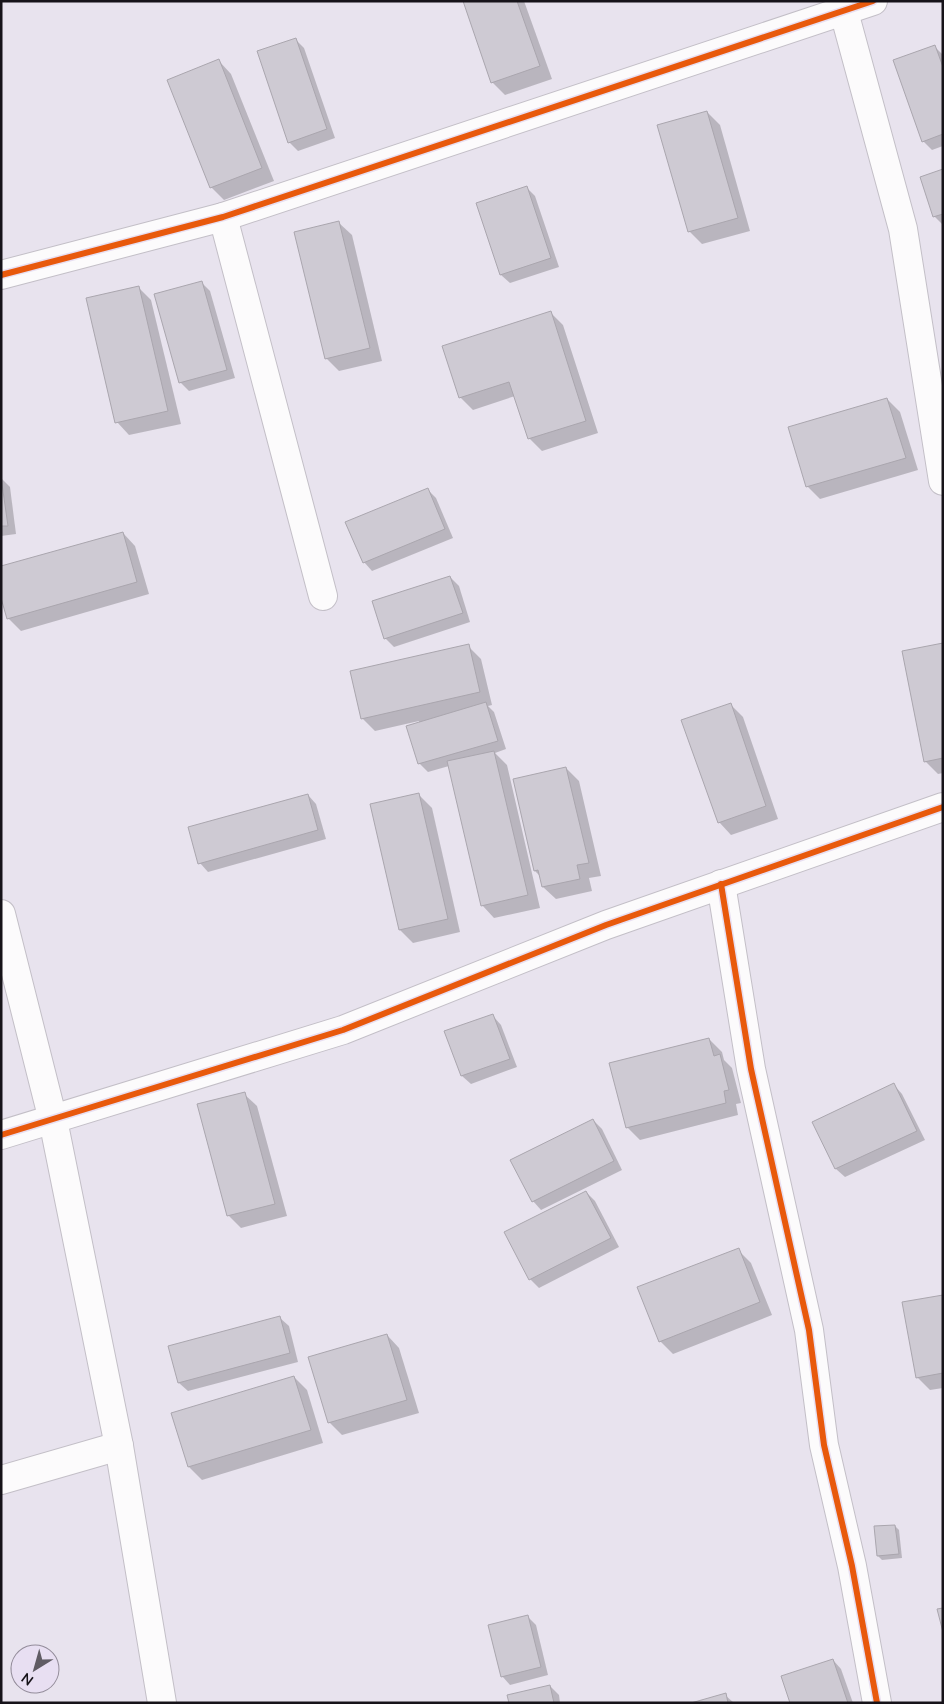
<svg xmlns="http://www.w3.org/2000/svg" width="944" height="1704" font-family="Mulish,sans-serif">
<style>
.shadow{fill:#0003}
.building{fill:#cecad3;stroke:#aaa6ae}
.lines{fill:none;stroke-linecap:round;stroke-linejoin:round}
.minor-casing{stroke:#c3bfc7;stroke-width:30}
.minor{stroke:#fcfbfc;stroke-width:28}
.cycleway-casing{stroke:#e8dff2;stroke-width:9}
.cycleway{stroke:#e8590c;stroke-width:6}
</style>
<rect width="100%" height="100%" fill="#e8e3ee"/>
<g class="shadow">
<path d="M 464,1 L 524,1 L 552,79 L 505,95 L 492,82 Z"/>
<path d="M 295,39 L 304,48 L 335,138 L 298,151 L 289,142 Z"/>
<path d="M 935,47 L 943,55 L 943,146 L 932,150 L 923,141 Z"/>
<path d="M 219,61 L 231,74 L 274,181 L 224,200 L 211,187 Z"/>
<path d="M 707,112 L 720,125 L 750,231 L 702,244 L 689,231 Z"/>
<path d="M 943,171 L 943,225 L 934,216 Z"/>
<path d="M 527,188 L 535,196 L 559,267 L 510,283 L 501,275 L 477,204 Z"/>
<path d="M 339,223 L 352,235 L 382,361 L 339,371 L 326,358 Z"/>
<path d="M 202,283 L 210,291 L 235,378 L 189,391 L 180,382 Z"/>
<path d="M 139,288 L 151,300 L 181,424 L 129,435 L 117,422 Z"/>
<path d="M 551,313 L 563,325 L 598,433 L 542,451 L 529,438 L 515,396 L 473,410 L 460,397 Z"/>
<path d="M 887,399 L 900,412 L 918,470 L 820,499 L 807,486 Z"/>
<path d="M 1,478 L 10,487 L 16,534 L 1,536 Z"/>
<path d="M 428,490 L 436,498 L 453,538 L 372,571 L 364,562 Z"/>
<path d="M 123,533 L 135,546 L 149,594 L 21,631 L 8,618 Z"/>
<path d="M 450,577 L 459,586 L 470,622 L 394,647 L 385,638 Z"/>
<path d="M 943,645 L 943,773 L 938,774 L 925,761 Z"/>
<path d="M 468,646 L 481,659 L 492,705 L 488,706 L 494,712 L 506,749 L 495,753 L 507,765 L 540,908 L 494,918 L 482,905 L 449,766 L 428,772 L 419,763 L 419,721 L 375,731 L 362,718 Z"/>
<path d="M 730,704 L 743,717 L 778,819 L 731,835 L 719,822 Z"/>
<path d="M 566,768 L 579,781 L 601,876 L 589,878 L 592,891 L 556,899 L 543,887 L 541,877 L 535,871 L 514,780 Z"/>
<path d="M 308,795 L 316,804 L 326,839 L 208,872 L 200,863 Z"/>
<path d="M 419,795 L 432,808 L 460,932 L 413,943 L 400,930 L 371,805 Z"/>
<path d="M 493,1016 L 501,1025 L 517,1067 L 471,1084 L 462,1076 L 446,1032 Z"/>
<path d="M 709,1039 L 722,1052 L 724,1060 L 732,1068 L 741,1103 L 736,1104 L 738,1115 L 640,1140 L 627,1127 Z"/>
<path d="M 894,1085 L 902,1094 L 925,1140 L 845,1177 L 836,1169 L 814,1122 Z"/>
<path d="M 244,1094 L 257,1106 L 287,1216 L 241,1228 L 228,1215 Z"/>
<path d="M 593,1120 L 602,1129 L 622,1170 L 541,1210 L 533,1201 Z"/>
<path d="M 586,1192 L 595,1201 L 619,1247 L 539,1288 L 530,1279 Z"/>
<path d="M 738,1250 L 751,1263 L 772,1315 L 673,1354 L 660,1341 Z"/>
<path d="M 943,1296 L 943,1388 L 930,1390 L 917,1377 Z"/>
<path d="M 280,1318 L 289,1326 L 298,1362 L 188,1391 L 179,1383 Z"/>
<path d="M 387,1335 L 399,1348 L 419,1413 L 342,1435 L 329,1422 Z"/>
<path d="M 294,1377 L 307,1390 L 323,1443 L 202,1480 L 189,1467 L 173,1414 Z"/>
<path d="M 895,1526 L 899,1530 L 902,1558 L 882,1560 L 878,1556 Z"/>
<path d="M 527,1616 L 536,1625 L 548,1675 L 510,1685 L 502,1676 Z"/>
<path d="M 833,1660 L 841,1669 L 853,1703 L 791,1703 Z"/>
<path d="M 550,1686 L 559,1695 L 560,1703 L 510,1703 Z"/>
<path d="M 725,1695 L 734,1703 L 696,1703 Z"/>
</g>
<g class="building">
<path d="M 463,1 L 517,1 L 540,66 L 491,83 Z"/>
<path d="M 296,38 L 327,129 L 288,143 L 257,51 Z"/>
<path d="M 935,45 L 943,67 L 943,134 L 922,142 L 893,60 Z"/>
<path d="M 219,59 L 262,168 L 210,188 L 167,80 Z"/>
<path d="M 707,111 L 738,218 L 688,232 L 657,125 Z"/>
<path d="M 943,169 L 943,214 L 933,217 L 920,177 Z"/>
<path d="M 527,186 L 551,258 L 500,275 L 476,203 Z"/>
<path d="M 339,221 L 370,348 L 325,359 L 294,232 Z"/>
<path d="M 202,281 L 227,370 L 179,383 L 154,294 Z"/>
<path d="M 139,286 L 168,411 L 115,423 L 86,298 Z"/>
<path d="M 551,311 L 586,421 L 528,439 L 509,382 L 459,398 L 442,346 Z"/>
<path d="M 887,398 L 906,458 L 806,487 L 788,427 Z"/>
<path d="M 1,477 L 8,526 L 1,526 Z"/>
<path d="M 428,488 L 445,529 L 363,563 L 345,522 Z"/>
<path d="M 123,532 L 137,582 L 7,619 L 1,598 L 1,566 Z"/>
<path d="M 450,576 L 463,613 L 384,639 L 372,601 Z"/>
<path d="M 943,643 L 943,758 L 924,762 L 902,651 Z"/>
<path d="M 469,644 L 480,692 L 361,719 L 350,671 Z"/>
<path d="M 486,702 L 498,741 L 418,764 L 406,726 Z"/>
<path d="M 731,703 L 766,806 L 718,823 L 681,720 Z"/>
<path d="M 494,751 L 528,895 L 481,906 L 447,761 Z"/>
<path d="M 566,767 L 589,863 L 577,865 L 580,879 L 542,887 L 538,870 L 534,871 L 513,779 Z"/>
<path d="M 419,793 L 448,919 L 399,930 L 370,804 Z"/>
<path d="M 308,794 L 318,830 L 198,864 L 188,827 Z"/>
<path d="M 493,1014 L 510,1059 L 461,1076 L 444,1031 Z"/>
<path d="M 709,1038 L 714,1056 L 720,1054 L 729,1090 L 724,1091 L 726,1103 L 626,1128 L 609,1063 Z"/>
<path d="M 894,1083 L 917,1131 L 835,1169 L 812,1122 Z"/>
<path d="M 245,1092 L 275,1204 L 227,1216 L 197,1104 Z"/>
<path d="M 593,1119 L 614,1161 L 532,1202 L 510,1160 Z"/>
<path d="M 586,1191 L 611,1238 L 529,1280 L 504,1232 Z"/>
<path d="M 739,1248 L 760,1302 L 659,1342 L 637,1287 Z"/>
<path d="M 943,1295 L 943,1373 L 916,1378 L 902,1302 Z"/>
<path d="M 280,1316 L 290,1353 L 178,1383 L 168,1346 Z"/>
<path d="M 387,1334 L 407,1400 L 328,1423 L 308,1357 Z"/>
<path d="M 294,1376 L 311,1430 L 188,1467 L 171,1413 Z"/>
<path d="M 895,1525 L 899,1554 L 877,1556 L 874,1526 Z"/>
<path d="M 943,1608 L 943,1632 L 937,1609 Z"/>
<path d="M 528,1615 L 541,1667 L 501,1677 L 488,1625 Z"/>
<path d="M 833,1659 L 848,1703 L 790,1703 L 781,1676 Z"/>
<path d="M 550,1685 L 554,1703 L 509,1703 L 507,1695 Z"/>
<path d="M 726,1693 L 728,1703 L 691,1703 Z"/>
</g>
<g class="lines">
<g class="minor-casing">
<g id="minor">
<path d="M 844,12 L 903,229 L 943,481"/>
<path d="M 223,217 L 323,596"/>
<path d="M 1,275 L 223,217 L 873,1"/>
<path d="M 721,884 L 751,1069 L 809,1330 L 824,1445 L 852,1566 L 877,1703"/>
<path d="M 1,914 L 53,1120 L 119,1446 L 162,1703"/>
<path d="M 1,1135 L 343,1030 L 606,925 L 943,807"/>
<path d="M 1,1480 L 119,1446"/>
</g>
</g>
<use href="#minor" class="minor"/>
<g class="cycleway-casing">
<g id="cycleway">
<path d="M 1,275 L 223,217 L 873,1"/>
<path d="M 721,884 L 751,1069 L 809,1330 L 824,1445 L 852,1566 L 877,1703"/>
<path d="M 1,1135 L 343,1030 L 606,925 L 943,807"/>
</g>
</g>
<use href="#cycleway" class="cycleway"/>
</g>
<rect width="944" height="1704" fill="none" stroke="#161319" stroke-width="5"/>
<g transform="translate(35 1669) rotate(217)"><circle r="24" fill="#e8dff2" stroke="#948d9b"/>
<path d="M0-4L9 19L0 12L-9 19Z" fill="#605c64"/>
<text y="-8" font-size="14" font-weight="bold" text-anchor="middle" fill="#161319">N</text>
</g>
</svg>
